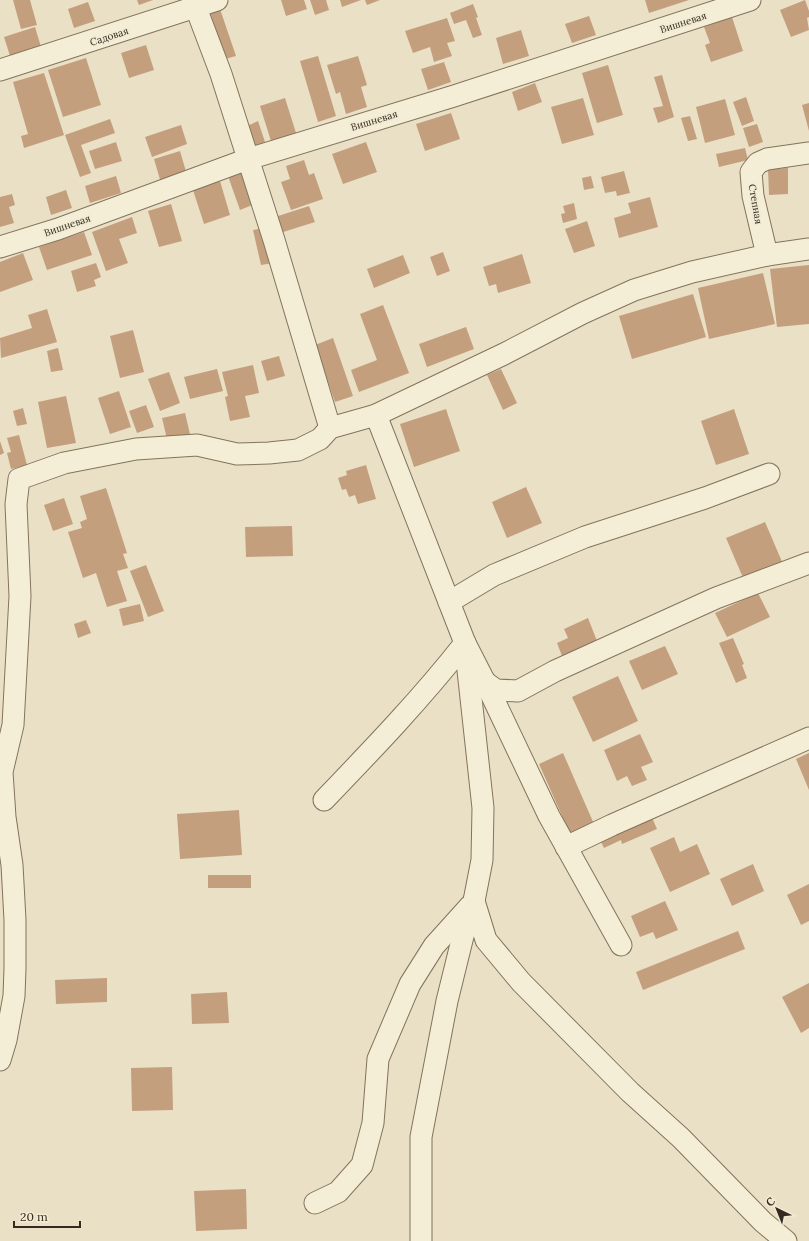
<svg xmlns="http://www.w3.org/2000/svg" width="809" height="1241" viewBox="0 0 809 1241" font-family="Lora,serif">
<rect width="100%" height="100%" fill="#eae0c5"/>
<g fill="#c49f7e">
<polygon points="13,0 30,0 37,25 21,29"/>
<polygon points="137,0 153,0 139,5"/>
<polygon points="281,0 304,0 307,9 286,16"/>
<polygon points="310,0 326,0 329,10 315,15"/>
<polygon points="340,0 361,0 342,7"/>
<polygon points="365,0 380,0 367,5"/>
<polygon points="645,0 689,0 649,13"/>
<polygon points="805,0 809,11 809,17 807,18 809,30 791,37 780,10"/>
<polygon points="88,2 95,21 74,28 68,9"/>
<polygon points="473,4 478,17 476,18 482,35 473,38 466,20 454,24 450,13"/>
<polygon points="220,9 236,56 225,59 210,12"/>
<polygon points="589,16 596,35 572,43 565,24"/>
<polygon points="732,17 743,51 711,62 705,45 710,43 704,27"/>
<polygon points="447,18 455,41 447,43 452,56 434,62 430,47 413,53 405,31"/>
<polygon points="35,27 42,50 11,59 4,37"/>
<polygon points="521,30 529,56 503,64 496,38"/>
<polygon points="146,45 154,70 129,78 121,53"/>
<polygon points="318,56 336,116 318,122 300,61"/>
<polygon points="358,56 367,85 361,87 367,107 346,114 340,92 336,94 327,65"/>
<polygon points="86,58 101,105 63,117 48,70"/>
<polygon points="444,62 451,82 428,90 421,69"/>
<polygon points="608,65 623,115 597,123 582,73"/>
<polygon points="44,73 64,135 24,148 21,136 28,134 13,82"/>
<polygon points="662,75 674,117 658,123 653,108 663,106 654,77"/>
<polygon points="535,83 542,102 518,111 512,92"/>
<polygon points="746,97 754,121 742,126 733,102"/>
<polygon points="285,98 296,133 271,141 260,106"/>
<polygon points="583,98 594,135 562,144 551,107"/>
<polygon points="725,99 735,135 705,143 696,107"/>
<polygon points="809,103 809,131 802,105"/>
<polygon points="451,113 460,139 425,151 416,124"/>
<polygon points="690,116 697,139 688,141 681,118"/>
<polygon points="110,119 115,133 81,145 91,173 80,177 65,135"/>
<polygon points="258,121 265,142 254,146 247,126"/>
<polygon points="757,124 763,142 749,147 743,128"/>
<polygon points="181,125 187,144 152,157 145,137"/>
<polygon points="116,142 122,161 95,169 89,151"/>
<polygon points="366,142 377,172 343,184 332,154"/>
<polygon points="745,148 748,160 719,167 716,154"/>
<polygon points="180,151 187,175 161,183 154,159"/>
<polygon points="304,160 309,175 314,173 323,199 291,210 281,182 290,179 286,166"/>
<polygon points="788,168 788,194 769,195 768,169"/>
<polygon points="245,170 257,203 240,210 228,176"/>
<polygon points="624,171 630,193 617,196 616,191 605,193 601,177"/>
<polygon points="116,176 121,193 90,203 85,186"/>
<polygon points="591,176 594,188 584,190 582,178"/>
<polygon points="220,181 230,215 204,224 193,190"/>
<polygon points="66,190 72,208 51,215 46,197"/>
<polygon points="12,194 15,205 9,207 14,223 0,227 0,197"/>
<polygon points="650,197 658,227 619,238 614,218 631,213 628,203"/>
<polygon points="574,203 577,219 563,223 561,214 565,213 563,206"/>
<polygon points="171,204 182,241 159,247 148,211"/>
<polygon points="309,206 315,222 280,233 275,217"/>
<polygon points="132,217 137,233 119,239 128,263 106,271 92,232"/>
<polygon points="587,221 595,246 574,253 565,229"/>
<polygon points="265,228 273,263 261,265 253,230"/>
<polygon points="84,232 92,255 47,270 39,247"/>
<polygon points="443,252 450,271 437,276 430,257"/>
<polygon points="23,253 33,280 0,292 0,262"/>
<polygon points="522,254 531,283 498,293 496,284 489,286 483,267"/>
<polygon points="403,255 410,273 374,288 367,269"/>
<polygon points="96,263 101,277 94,280 96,286 77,292 71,271"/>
<polygon points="809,265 809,324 777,327 770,269"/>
<polygon points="763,273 775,324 709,339 698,288"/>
<polygon points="693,294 706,337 632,359 619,316"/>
<polygon points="383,305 409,373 359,392 351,370 377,360 360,314"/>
<polygon points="47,309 57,342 1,358 0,338 32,328 28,315"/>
<polygon points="466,327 474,349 427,367 419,344"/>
<polygon points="133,330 144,372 120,378 110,336"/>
<polygon points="333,338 353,396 335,402 315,345"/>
<polygon points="58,348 63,370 51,372 47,351"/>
<polygon points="279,356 285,376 267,381 261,361"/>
<polygon points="253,365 259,393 245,396 250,417 230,421 225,397 228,396 222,372"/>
<polygon points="217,369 223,391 190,399 184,377"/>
<polygon points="501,369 517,403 503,410 487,375"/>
<polygon points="169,372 180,403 160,411 148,379"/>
<polygon points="119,391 131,427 110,434 98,398"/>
<polygon points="66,396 76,443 47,448 38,402"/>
<polygon points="146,405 154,427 137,433 129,411"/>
<polygon points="23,408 27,424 17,426 13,411"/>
<polygon points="446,409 460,451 414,467 400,424"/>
<polygon points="734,409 749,454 716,465 701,421"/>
<polygon points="185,413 190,434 167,439 162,418"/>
<polygon points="19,435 27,465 11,469 7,453 11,452 7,438"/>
<polygon points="0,441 4,453 0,455"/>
<polygon points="366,465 376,499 358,504 355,495 349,497 346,489 342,490 338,478 347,475 346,471"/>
<polygon points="526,487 542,523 507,538 492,502"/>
<polygon points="106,488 127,553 123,554 128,568 117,571 127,601 107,607 96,573 83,578 68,532 82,528 80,522 87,519 80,496"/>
<polygon points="64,498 73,524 53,531 44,505"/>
<polygon points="765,522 783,564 744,580 726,538"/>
<polygon points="292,526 293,556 246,557 245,527"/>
<polygon points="146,565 164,611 148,617 130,571"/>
<polygon points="758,593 770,617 727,637 715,613"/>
<polygon points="140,604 144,621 123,626 119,609"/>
<polygon points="588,618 597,641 562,656 557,643 568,638 564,629"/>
<polygon points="86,620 91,633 78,638 74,624"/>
<polygon points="733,638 744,664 742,665 747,678 736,683 719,643"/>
<polygon points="665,646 678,674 642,690 629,661"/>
<polygon points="618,676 638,721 593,742 572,697"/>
<polygon points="640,734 653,762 641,767 647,780 632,786 627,776 617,781 604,750"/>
<polygon points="563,753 594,824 570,834 539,764"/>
<polygon points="809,753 809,790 796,759"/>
<polygon points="239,810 242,855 180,859 177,814"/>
<polygon points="650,813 657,829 622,844 621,840 604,848 598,836"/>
<polygon points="674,837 680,852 697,844 710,874 670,892 650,848"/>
<polygon points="753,864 764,891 732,906 720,879"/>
<rect x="208" y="875" width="43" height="13"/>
<polygon points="809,884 809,921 801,925 787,895"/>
<polygon points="665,901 678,930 656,939 653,932 640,937 631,916"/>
<polygon points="738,931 745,949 643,990 636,972"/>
<polygon points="107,978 107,1002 56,1004 55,980"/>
<polygon points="809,983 809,1028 801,1033 782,997"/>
<polygon points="227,992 229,1023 192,1024 191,994"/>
<polygon points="172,1067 173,1110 132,1111 131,1068"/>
<polygon points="246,1189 247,1229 196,1231 194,1191"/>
</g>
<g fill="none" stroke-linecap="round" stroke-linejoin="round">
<defs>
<g id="street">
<polyline points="193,0 221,74 274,240 330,428"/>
<polyline points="0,70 217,0"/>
<polyline points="0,247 58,229 248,159 454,96 750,0"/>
<polyline points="767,255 753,196 751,172 758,163 767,159 809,153"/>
<polyline points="376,415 465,643 491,694 549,816 621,945"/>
<polyline points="449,602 494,575 585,537 705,498 769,474"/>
<polyline points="485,682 496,690 518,691 555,671 716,598 809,563"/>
<path d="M324,800C373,749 421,699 465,643"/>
<polyline points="566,847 612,825 809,738"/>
<polyline points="474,901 486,940 521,982 630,1092 681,1138 763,1222 786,1241"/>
<polyline points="0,1060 6,1040 14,996 15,968 15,920 12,865 5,817 2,772 13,725 20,596 16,504 19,479 64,463 136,449 197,445 237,454 269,453 298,450 320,439 330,428 376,415 504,354 583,313 634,290 692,272 767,255 809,249"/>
<polyline points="315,1203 338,1192 362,1165 373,1123 378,1059 410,984 434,946 470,906"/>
<polyline points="421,1241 421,1137 447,1001 463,936 474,901 482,860 483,808 465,643"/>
</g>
</defs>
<use href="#street" stroke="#83735d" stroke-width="23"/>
<use href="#street" stroke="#f5eed7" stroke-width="21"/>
</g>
<g text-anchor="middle" stroke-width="4" stroke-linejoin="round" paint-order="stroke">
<g font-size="10" fill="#342a1f" stroke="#f2ebd3">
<text transform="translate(683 22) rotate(-18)" y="4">Вишневая</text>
<text transform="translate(109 36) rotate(-18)" y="4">Садовая</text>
<text transform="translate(374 120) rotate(-17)" y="4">Вишневая</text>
<text transform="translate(756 204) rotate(80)" y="4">Степная</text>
<text transform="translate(67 225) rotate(-19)" y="4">Вишневая</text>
</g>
</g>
<g transform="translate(777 1209) rotate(317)" stroke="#f2ebd3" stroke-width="3" paint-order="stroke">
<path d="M0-3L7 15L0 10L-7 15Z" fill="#342a1f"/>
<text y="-6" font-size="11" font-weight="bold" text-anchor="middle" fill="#342a1f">С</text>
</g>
<path d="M14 1221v6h66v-6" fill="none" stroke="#342a1f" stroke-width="2"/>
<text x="20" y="1221" font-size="12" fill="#342a1f" stroke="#f2ebd3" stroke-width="3" paint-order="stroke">20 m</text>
</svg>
